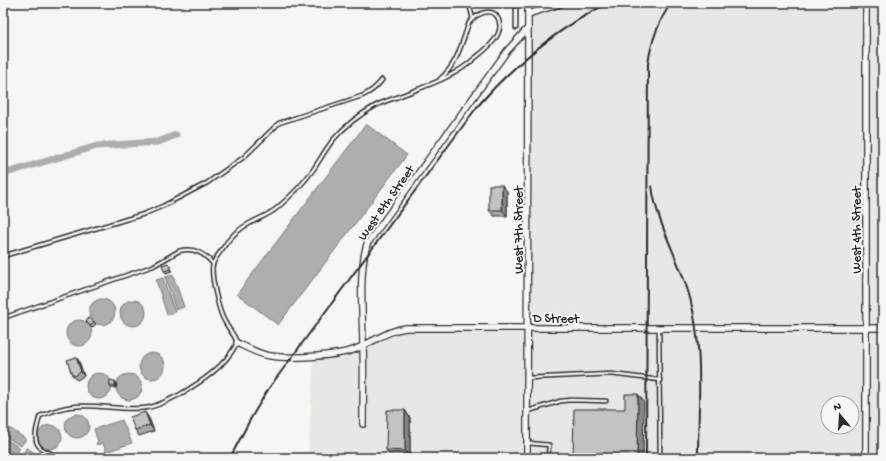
<svg xmlns="http://www.w3.org/2000/svg" width="886" height="461" viewBox="0 0 886 461" font-family="'Gochi Hand',sans-serif">
<rect width="100%" height="100%" fill="#f6f6f2"/>
<filter id="ink" filterUnits="userSpaceOnUse"><feTurbulence type="fractalNoise" baseFrequency=".025" numOctaves="2"/><feDisplacementMap in="SourceGraphic" scale="8" xChannelSelector="R" yChannelSelector="G"/><feConvolveMatrix kernelMatrix="1 2 1 2 8 2 1 2 1" color-interpolation-filters="sRGB"/></filter>
<g filter="url(#ink)">
<path fill="#e7e7e3" fill-rule="evenodd" d="M529,3H883V458H308L314,356L363,346L398,329L528,328ZM828,403H852V427H828Z"/>
<g fill="#aeaeab" stroke="#7a7a78">
<polygon points="366,124 407,155 278,325 237,294"/>
<polygon points="173,275 184,307 176,310 165,277"/>
<polygon points="163,278 175,312 167,315 156,280"/>
<circle cx="102" cy="312" r="13"/>
<circle cx="133" cy="313" r="13"/>
<circle cx="79" cy="333" r="13"/>
<circle cx="152" cy="366" r="13"/>
<circle cx="99" cy="386" r="13"/>
<circle cx="129" cy="387" r="13"/>
<circle cx="77" cy="426" r="12"/>
<polygon points="122,420 132,443 106,452 103,443 97,445 96,443 98,442 94,429"/>
<polygon points="3,424 26,439 21,446 3,435"/>
<circle cx="50" cy="437" r="12"/>
<polygon points="3,437 20,448 16,455 3,446"/>
<polygon points="27,447 27,448 43,458 20,458"/>
<polygon points="3,448 15,456 14,458 3,458"/>
</g>
<g fill="none" stroke-linecap="round" stroke-linejoin="round">
<polyline stroke="#aeaeab" stroke-width="7" points="3,174 97,146 158,142 176,135"/>
<defs>
<g id="service">
<polyline points="469,3 473,19"/>
<polyline points="516,3 516,28"/>
<path d="M3,256L144,214L163,206L207,183L244,157L279,123L362,96C371,92 376,88 382,80"/>
<path d="M3,318L153,266L179,251C194,247 204,253 213,264"/>
<polyline points="659,329 660,458"/>
<polyline points="528,378 611,374 660,380"/>
<polyline points="528,411 561,401 571,400 606,401"/>
<polyline points="528,443 549,445 548,458"/>
<path d="M60,458C55,454 48,453 42,449C31,442 37,427 40,416C49,413 59,408 69,407C94,403 120,411 145,408C157,407 168,400 179,395C201,382 225,367 237,343C235,335 229,330 225,322C219,313 210,274 213,264C214,260 218,255 221,251C229,237 239,228 254,221C262,217 270,214 277,208C290,197 303,184 313,170C320,160 325,150 333,140C344,127 359,115 375,106C382,102 392,99 400,96C426,86 455,77 475,58C483,52 494,43 498,34C502,25 499,11 487,12C480,13 473,18 469,23C461,44 458,64 440,79"/>
</g>
<g id="minor">
<polyline points="528,14 563,3"/>
<path d="M237,343C248,348 260,355 271,356C291,359 338,356 356,349C373,342 388,330 406,328H883"/>
<path d="M363,424C363,398 364,373 363,347C363,315 358,274 367,244L507,51L528,28"/>
<polyline points="527,458 528,3"/>
<polyline points="866,458 866,3"/>
</g>
</defs>
<use href="#service" stroke="#2b2b2b" stroke-width="5.5"/>
<use href="#minor" stroke="#2b2b2b" stroke-width="8"/>
<use href="#service" stroke="#f6f6f2" stroke-width="2.5"/>
<use href="#minor" stroke="#f6f6f2" stroke-width="5.5"/>
<g stroke="#2b2b2b" stroke-width="2">
<path d="M652,186C657,226 680,260 690,298C704,349 698,406 698,458"/>
<path d="M230,458L251,418L269,388L477,107C514,64 557,29 608,3"/>
<path d="M646,458L648,64C651,42 658,22 671,3"/>
</g>
</g>
<g fill="#a8a8a5" stroke="#2b2b2b">
<polygon points="507,191 507,216 494,216 489,210"/>
<polygon points="170,265 172,271 166,273 164,271"/>
<polygon points="86,321 94,322 96,324 92,328"/>
<polygon points="76,357 79,361 84,376 77,380 76,379 75,379 72,375"/>
<polygon points="117,383 116,388 111,388 110,386"/>
<polygon points="405,410 410,418 410,458 392,458 386,450"/>
<polygon points="149,418 154,431 139,436 135,430"/>
</g>
<g fill="#888886" stroke="#2b2b2b">
<polygon points="502,185 507,191 507,216 502,210"/>
<polygon points="76,357 79,361 84,376 81,372"/>
<polygon points="115,381 117,383 116,388 115,386"/>
<polygon points="638,394 644,402 643,458 637,458"/>
<polygon points="405,410 410,418 410,458 405,451"/>
<polygon points="145,412 149,418 154,431 150,425"/>
</g>
<g fill="#c3c3c0" stroke="#2b2b2b">
<rect x="489" y="185" width="13" height="25"/>
<polygon points="168,263 171,269 164,271 162,265"/>
<polygon points="90,317 94,322 90,326 86,321"/>
<polygon points="76,357 81,372 75,376 74,375 72,375 67,360"/>
<polygon points="110,380 115,381 115,386 110,386"/>
<polygon points="625,394 638,394 637,458 573,458 574,409 625,409"/>
<polygon points="387,410 405,410 405,451 386,450"/>
<polygon points="145,412 150,425 135,430 130,417"/>
</g>
</g>
<g text-anchor="middle" stroke-width="4" stroke-linejoin="round" paint-order="stroke">
<g font-size="13" fill="#2b2b2b" stroke="#f6f6f2">
<text transform="translate(385 202) rotate(-55)" y="5">West 8th Street</text>
<text transform="translate(517 230) rotate(-90)" y="5">West 7th Street</text>
<text transform="translate(855 230) rotate(-90)" y="5">West 4th Street</text>
<text x="556" y="322">D Street</text>
</g>
</g>
<rect width="886" height="461" fill="none" stroke="#f6f6f2" stroke-width="16"/>
<rect x="8" y="8" width="870" height="445" fill="none" stroke="#2b2b2b" stroke-width="1.5" filter="url(#ink)"/>
<g transform="translate(840 415) rotate(342)"><circle r="19" fill="#f6f6f2" stroke="#a5a5a2"/>
<path d="M0-3L7 15L0 10L-7 15Z" fill="#2b2b2b"/>
<text y="-6" font-size="11" font-weight="bold" text-anchor="middle" fill="#2b2b2b">N</text>
</g>
</svg>
